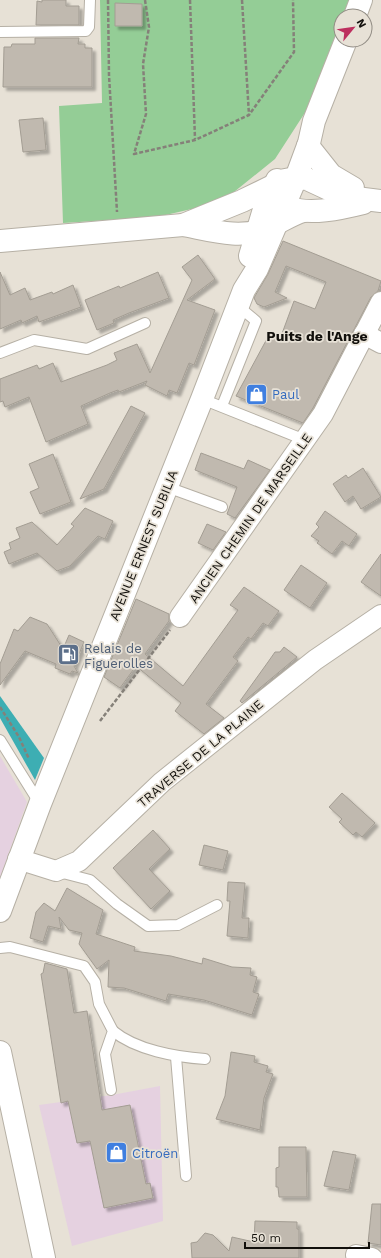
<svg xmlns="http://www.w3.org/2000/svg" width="381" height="1258" viewBox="0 0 381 1258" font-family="'Work Sans',sans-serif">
<defs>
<filter id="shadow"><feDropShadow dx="3.5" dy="3.5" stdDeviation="1" flood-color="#0004"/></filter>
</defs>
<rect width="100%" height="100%" fill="#e7e1d6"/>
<g fill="#e5d1e0">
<polygon points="0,756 27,802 0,878"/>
<polygon points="160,1086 163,1221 72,1246 39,1105 112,1095"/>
</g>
<polygon fill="#94cd96" points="100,0 350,0 344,16 341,16 341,22 306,111 275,159 234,192 196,208 157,217 63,223 59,106 102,103"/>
<polygon fill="#3daeb3" points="0,696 44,758 35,780 0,718"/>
<g fill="#c0b9af" stroke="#a39d93" filter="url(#shadow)">
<polygon points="42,0 66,0 66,6 79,6 79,25 36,25 37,1 42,2"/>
<polygon points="115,3 142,4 142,26 115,26"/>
<polygon points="35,38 79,38 78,44 85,44 85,48 92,48 92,87 3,87 4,47 11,47 12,44 35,44"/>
<polygon points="43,118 46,150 23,152 19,120"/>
<polygon points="283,241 381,281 378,291 371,297 313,408 303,423 236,396 269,335 280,339 294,301 315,309 326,282 286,266 275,292 287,298 264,307 257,304 254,298 255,296 268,274"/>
<polygon points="198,255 215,279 187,300 215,310 194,365 189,363 177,393 169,390 167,396 145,385 147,381 119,392 118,390 110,393 81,406 88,424 46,442 29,397 5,407 3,401 0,402 0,379 37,365 39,369 53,363 61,382 107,365 117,360 114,353 137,344 150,373 192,280 182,267"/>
<polygon points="0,272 10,295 25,288 30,300 52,292 53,294 73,285 81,307 39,322 37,316 22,323 21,320 0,329"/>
<polygon points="158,272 169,298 129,313 113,320 114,323 97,330 85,300 119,286 120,288"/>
<polygon points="131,406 145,413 104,489 80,499"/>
<polygon points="201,453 244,469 248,460 270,470 235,518 227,514 237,487 195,470"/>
<polygon points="53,454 71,502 40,514 30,492 39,488 29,464"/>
<polygon points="363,468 381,497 361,509 353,496 345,502 333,484 346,475 348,478"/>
<polygon points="85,508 113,521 105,539 98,536 70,566 57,571 37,553 9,564 4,552 11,549 9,543 20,538 16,528 32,522 57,545 74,526 71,524"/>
<polygon points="325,511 357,534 349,546 342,541 332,554 317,543 319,541 311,536 319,527 316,524"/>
<polygon points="207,524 226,532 213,550 198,543"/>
<polygon points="381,554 381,596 361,582"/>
<polygon points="301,565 327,583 310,608 284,590"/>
<polygon points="244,587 279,611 268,626 263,623 251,639 248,637 233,657 238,661 206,704 224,718 204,734 175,711 181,703 136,666 120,688 104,677 136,599 169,614 169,621 145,654 183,686 238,610 230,605"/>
<polygon points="30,617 47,624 63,649 69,635 84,642 74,666 78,673 72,671 70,674 55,668 56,664 25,651 0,685 0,664 14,629 18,631"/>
<polygon points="284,647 297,657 242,703 240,701 268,662 275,652 280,652"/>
<polygon points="342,793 375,823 362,837 356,832 353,835 339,822 342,819 329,807"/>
<polygon points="153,830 170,849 149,869 170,891 151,909 113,868"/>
<polygon points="204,845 228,851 223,870 199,865"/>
<polygon points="228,882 245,883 242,918 249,918 248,938 227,936 230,901 227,901"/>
<polygon points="67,888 103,910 96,934 135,947 134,951 171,956 202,964 203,958 232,967 251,968 250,975 257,977 253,992 259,994 252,1015 204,1000 168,994 166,1001 124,988 108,987 109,960 97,969 79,944 82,933 69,930 59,917 61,929 48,926 43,942 30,938 36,912 44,903 55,911"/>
<polygon points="45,963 67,969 74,1013 87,1011 102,1110 130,1105 146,1184 150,1183 153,1198 104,1208 90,1141 77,1143 68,1101 61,1103 41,974 43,973"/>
<polygon points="231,1052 255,1056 254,1062 268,1066 266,1072 273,1074 264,1098 260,1130 216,1119 225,1096"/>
<polygon points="279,1147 306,1147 307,1197 279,1197 278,1187 276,1187 276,1168 279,1167"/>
<polygon points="333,1151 356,1155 349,1190 324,1186"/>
<polygon points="372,1204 381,1204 381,1245 368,1243"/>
<polygon points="255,1221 297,1222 297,1229 299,1229 299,1258 192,1258 191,1243 197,1242 205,1233 213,1235 229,1251 232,1237 254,1242"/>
</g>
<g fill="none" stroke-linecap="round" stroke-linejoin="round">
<defs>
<g id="lane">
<polyline points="0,32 86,31 89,27 90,0"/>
<polyline points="0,353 34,340 87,349 145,323"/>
<polyline points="202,399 305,440"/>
<polyline points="222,406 256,321 238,306"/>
<polyline points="167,487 222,507"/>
<polyline points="0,740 40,804"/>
<polyline points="59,872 90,880 117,904 148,926 178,925 217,905"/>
<polyline points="0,948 10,947 84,966 95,982 99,1004 113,1031 105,1054 111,1090"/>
<path d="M113,1031C136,1050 176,1057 205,1059"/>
<polyline points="176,1057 186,1176"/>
</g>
<g id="street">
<polyline points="364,334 381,343"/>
<polyline points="180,617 323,414 381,302"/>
<polyline points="18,859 56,871 79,861 162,782 315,660 381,615"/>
<polyline points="356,1255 372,1258"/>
</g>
<g id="secondary">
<polyline points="355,16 361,0"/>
<polyline points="308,146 331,175 353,188"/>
<path d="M289,207C308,216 343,208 363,203"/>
<path d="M183,225C210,230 241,240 267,228C279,223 290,215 303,211"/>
<polyline points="0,241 183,225 242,201 285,180 296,178 307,179 337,193 356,198 381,201"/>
<polyline points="250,256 265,206 277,180"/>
<polyline points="0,911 40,804 202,399 244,290 257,269 296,178 309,143 314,121 346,40"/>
<polyline points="0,1052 44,1258"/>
</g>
</defs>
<use href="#lane" stroke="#b6b0a5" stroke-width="12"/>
<use href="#street" stroke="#b6b0a5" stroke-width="22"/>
<use href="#secondary" stroke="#b6b0a5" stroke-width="24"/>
<g stroke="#858079" stroke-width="2.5" stroke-dasharray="4 2" stroke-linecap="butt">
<polyline points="108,0 109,75 117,212"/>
<polyline points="145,0 149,27 143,64 146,114 134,154 195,140 249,115 294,52 293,0"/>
<polyline points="190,0 195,139"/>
<polyline points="242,0 249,115"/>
<polyline points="0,707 19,737 29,759"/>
<polyline points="100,721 170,630"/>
</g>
<use href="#lane" stroke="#fff" stroke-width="10"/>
<use href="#street" stroke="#fff" stroke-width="20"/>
<use href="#secondary" stroke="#fff" stroke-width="22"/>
</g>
<defs>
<symbol id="shop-square" viewBox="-11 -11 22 22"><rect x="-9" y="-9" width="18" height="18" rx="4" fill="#3f7fe0" stroke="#e7e1d6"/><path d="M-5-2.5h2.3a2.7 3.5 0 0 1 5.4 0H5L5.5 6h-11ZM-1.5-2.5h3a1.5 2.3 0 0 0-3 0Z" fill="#fff"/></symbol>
<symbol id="fuel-square" viewBox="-11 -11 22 22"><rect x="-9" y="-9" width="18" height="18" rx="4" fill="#5c6f8a" stroke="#e7e1d6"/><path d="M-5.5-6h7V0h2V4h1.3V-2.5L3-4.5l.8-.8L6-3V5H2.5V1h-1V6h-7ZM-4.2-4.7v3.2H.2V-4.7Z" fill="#fff"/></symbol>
</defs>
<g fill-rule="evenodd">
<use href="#shop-square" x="244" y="382" width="25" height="25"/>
<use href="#fuel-square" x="56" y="642" width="25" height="25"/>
<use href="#shop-square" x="104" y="1140" width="25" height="25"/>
</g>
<g text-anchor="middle" stroke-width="3.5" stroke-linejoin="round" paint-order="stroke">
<g font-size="13" fill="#366cbe" stroke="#e7e1d6" text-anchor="start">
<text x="272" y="399">Paul</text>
<text x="132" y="1158">Citroën</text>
</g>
<g font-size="13" fill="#12100c" stroke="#e7e1d6">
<text transform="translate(250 518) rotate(-55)" y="5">ANCIEN CHEMIN DE MARSEILLE</text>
<text transform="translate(143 545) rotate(-68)" y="5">AVENUE ERNEST SUBILIA</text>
<text transform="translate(200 753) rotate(-40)" y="5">TRAVERSE DE LA PLAINE</text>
</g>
<g font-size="13" fill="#4e5e75" stroke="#e7e1d6" text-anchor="start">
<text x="84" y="653">Relais de<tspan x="84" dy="15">Figuerolles</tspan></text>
</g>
<g font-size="14" font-weight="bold" fill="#12100c" stroke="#e7e1d6">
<text x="317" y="341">Puits de l'Ange</text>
</g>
</g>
<g transform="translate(353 28) rotate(61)"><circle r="19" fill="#e7e1d6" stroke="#928d85"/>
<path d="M0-3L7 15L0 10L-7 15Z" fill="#bd2f5e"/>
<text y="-6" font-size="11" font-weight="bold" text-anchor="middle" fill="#12100c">N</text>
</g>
<path d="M245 1242v6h124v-6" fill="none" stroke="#12100c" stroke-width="2"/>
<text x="251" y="1242" font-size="12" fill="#12100c" stroke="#e7e1d6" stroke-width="3" paint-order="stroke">50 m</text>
</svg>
